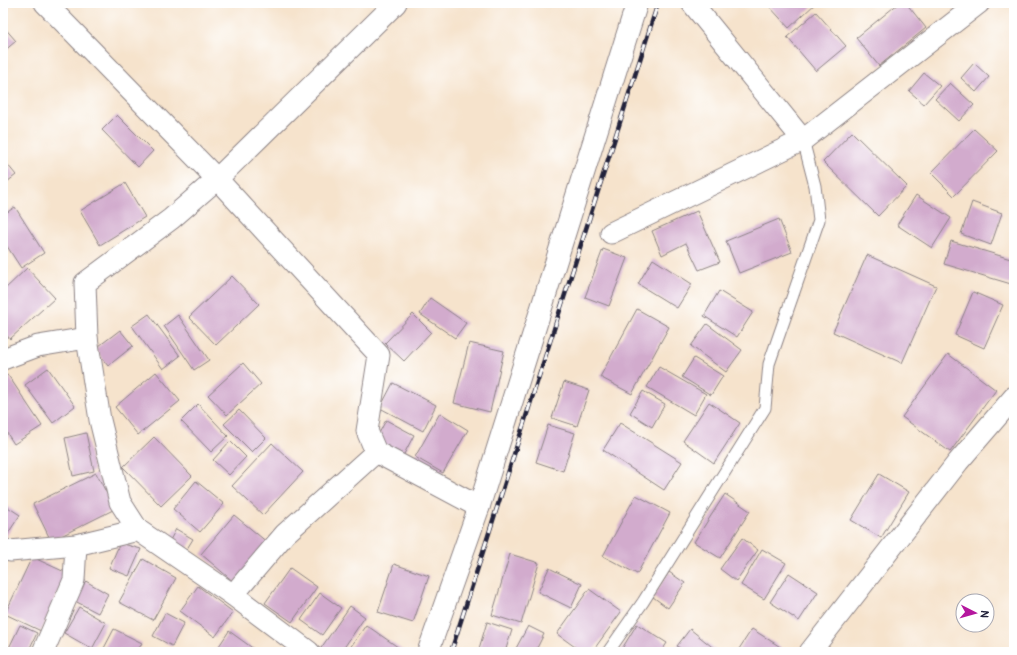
<svg xmlns="http://www.w3.org/2000/svg" width="1017" height="655" viewBox="0 0 1017 655" font-family="Pangolin,sans-serif">
<rect width="100%" height="100%" fill="#fff"/>
<filter id="ink" filterUnits="userSpaceOnUse"><feTurbulence type="fractalNoise" baseFrequency=".025" numOctaves="2"/><feDisplacementMap in="SourceGraphic" scale="8" xChannelSelector="R" yChannelSelector="G"/><feConvolveMatrix kernelMatrix="1 2 1 2 8 2 1 2 1" color-interpolation-filters="sRGB"/></filter>
<filter id="wash" filterUnits="userSpaceOnUse"><feTurbulence type="fractalNoise" baseFrequency=".012" numOctaves="4" result="noise"/><feDisplacementMap in="SourceGraphic" scale="16" xChannelSelector="R" yChannelSelector="G"/><feGaussianBlur stdDeviation="0.9" result="paint"/><feColorMatrix in="noise" values="0 0 0 0 0 0 0 0 0 0 0 0 0 0 0 0 0 1.4 0 .05"/><feComposite in="paint" operator="in"/></filter>
<g filter="url(#wash)">
<rect width="100%" height="100%" fill="#f6e3cc"/>
<g id="blocks">
<g fill="#d2abcd">
<polygon points="772,3 816,3 789,28 769,6"/>
<polygon points="899,3 906,3 926,28 879,66 856,38"/>
<polygon points="816,12 846,46 816,71 787,37"/>
<polygon points="3,26 16,41 3,52"/>
<polygon points="974,63 989,77 976,92 961,78"/>
<polygon points="924,73 940,86 924,104 909,91"/>
<polygon points="950,83 974,105 959,121 935,99"/>
<polygon points="117,115 153,151 138,167 102,130"/>
<polygon points="974,129 998,151 954,196 931,173"/>
<polygon points="852,132 907,186 878,216 823,162"/>
<polygon points="3,159 16,175 3,185"/>
<polygon points="125,183 145,217 100,245 80,211"/>
<polygon points="916,195 951,218 932,248 897,225"/>
<polygon points="972,202 1002,213 991,245 961,234"/>
<polygon points="15,207 44,253 21,268 3,240 3,215"/>
<polygon points="697,211 720,262 699,270 686,243 662,255 652,231"/>
<polygon points="779,219 792,252 739,273 726,241"/>
<polygon points="951,241 1014,260 1014,275 1011,284 944,264"/>
<polygon points="603,249 627,258 609,306 585,297"/>
<polygon points="867,255 936,286 902,363 833,332"/>
<polygon points="653,259 692,284 677,308 638,284"/>
<polygon points="27,268 55,298 10,339 3,331 3,291"/>
<polygon points="232,276 259,304 216,345 189,317"/>
<polygon points="719,291 753,312 737,337 704,316"/>
<polygon points="973,292 1003,305 984,348 955,335"/>
<polygon points="430,298 466,323 455,338 420,314"/>
<polygon points="637,309 669,327 632,394 600,377"/>
<polygon points="149,314 180,356 163,369 132,326"/>
<polygon points="413,314 431,332 404,361 385,343"/>
<polygon points="178,315 209,360 194,370 164,326"/>
<polygon points="707,324 742,350 726,372 691,346"/>
<polygon points="120,330 133,346 108,366 95,349"/>
<polygon points="469,343 504,351 490,412 454,403"/>
<polygon points="948,354 996,390 950,452 902,417"/>
<polygon points="694,358 723,376 711,395 682,377"/>
<polygon points="243,363 261,384 227,415 208,395"/>
<polygon points="659,367 706,394 694,415 647,387"/>
<polygon points="48,368 75,406 53,423 25,385"/>
<polygon points="156,372 180,401 138,435 115,407"/>
<polygon points="8,375 42,426 14,444 3,427 3,378"/>
<polygon points="564,382 589,390 577,426 552,418"/>
<polygon points="393,383 436,405 423,431 380,408"/>
<polygon points="643,391 665,404 652,427 630,413"/>
<polygon points="709,402 740,423 714,463 683,441"/>
<polygon points="198,404 228,436 211,452 181,421"/>
<polygon points="239,410 266,438 252,452 224,424"/>
<polygon points="440,413 468,430 443,473 415,457"/>
<polygon points="386,420 414,435 403,456 375,441"/>
<polygon points="620,423 682,462 664,490 603,450"/>
<polygon points="548,425 575,433 563,471 536,462"/>
<polygon points="86,433 94,471 73,476 65,438"/>
<polygon points="154,437 192,476 161,506 123,467"/>
<polygon points="230,441 246,457 229,475 213,460"/>
<polygon points="272,443 303,472 263,515 232,486"/>
<polygon points="96,473 115,509 51,541 33,504"/>
<polygon points="879,474 909,492 881,538 851,520"/>
<polygon points="196,481 224,504 200,532 173,509"/>
<polygon points="725,494 750,511 720,558 694,542"/>
<polygon points="636,495 670,513 637,574 603,556"/>
<polygon points="3,504 20,515 3,541"/>
<polygon points="234,515 268,543 235,583 201,554"/>
<polygon points="176,529 193,539 185,552 169,542"/>
<polygon points="742,538 758,550 736,581 720,569"/>
<polygon points="120,543 141,549 129,576 109,568"/>
<polygon points="762,549 786,563 764,599 741,585"/>
<polygon points="510,554 539,563 521,624 492,615"/>
<polygon points="32,557 67,573 41,631 5,614"/>
<polygon points="143,559 176,578 153,620 119,602"/>
<polygon points="394,564 429,576 413,623 378,612"/>
<polygon points="290,568 317,587 292,622 265,603"/>
<polygon points="549,568 582,584 571,608 538,592"/>
<polygon points="669,572 685,583 668,608 653,597"/>
<polygon points="789,573 818,592 799,621 770,602"/>
<polygon points="84,580 108,594 98,613 73,600"/>
<polygon points="198,586 233,612 215,637 180,611"/>
<polygon points="589,589 621,612 592,652 582,652 557,634"/>
<polygon points="320,593 341,608 322,635 301,620"/>
<polygon points="350,606 365,617 341,652 321,652 319,651"/>
<polygon points="79,607 106,623 92,649 64,633"/>
<polygon points="165,613 184,623 172,646 153,636"/>
<polygon points="487,622 512,630 505,652 478,652"/>
<polygon points="637,624 667,643 661,652 620,652"/>
<polygon points="20,625 37,633 28,652 7,652"/>
<polygon points="366,625 405,652 347,652"/>
<polygon points="528,626 544,634 535,652 514,652"/>
<polygon points="114,629 142,643 137,652 102,652"/>
<polygon points="690,629 716,650 714,652 685,652 677,646"/>
<polygon points="752,629 782,648 779,652 737,652"/>
<polygon points="229,631 258,652 215,652"/>
</g>
</g>
</g>
<g filter="url(#ink)">
<use href="#blocks" fill-opacity="0" stroke="#8c8284" stroke-width="1"/>
<g fill="none" stroke-linecap="round" stroke-linejoin="round">
<defs>
<polyline id="lane" points="608,652 643,602 765,408 769,364 819,220 815,186 803,140"/>
<g id="street">
<polyline points="45,3 217,179 379,355 367,431 376,452 479,507"/>
<polyline points="692,3 803,140"/>
<polyline points="611,233 803,140 979,3"/>
<polyline points="3,359 38,346 87,338"/>
<polyline points="3,549 10,551 76,545 138,530"/>
<polyline points="233,595 285,534 376,452"/>
<polyline points="43,652 74,580 76,545"/>
<polyline points="309,652 233,595 138,530 120,502 100,420 87,338 85,283 171,219 217,179 396,3"/>
<polyline points="428,652 479,507 637,3"/>
<polyline points="810,652 958,462 1014,397"/>
</g>
</defs>
<use href="#lane" stroke="#8c8284" stroke-width="13"/>
<use href="#street" stroke="#8c8284" stroke-width="23"/>
<use href="#lane" stroke="#fff" stroke-width="11"/>
<use href="#street" stroke="#fff" stroke-width="21"/>
<defs>
<polyline id="rail" points="451,652 658,3"/>
</defs>
<use href="#rail" stroke="#22223b" stroke-width="4.5"/>
<use href="#rail" stroke="#fff" stroke-width="3" stroke-dasharray="9" stroke-linecap="butt"/>
</g>
</g>
<rect width="1017" height="655" fill="none" stroke="#fff" stroke-width="16"/>
<g transform="translate(975 613) rotate(96)"><circle r="19" fill="#ffffff" stroke="#a7a7b1"/>
<path d="M0-3L7 15L0 10L-7 15Z" fill="#b5179e"/>
<text y="-6" font-size="11" font-weight="bold" text-anchor="middle" fill="#22223b">N</text>
</g>
</svg>
